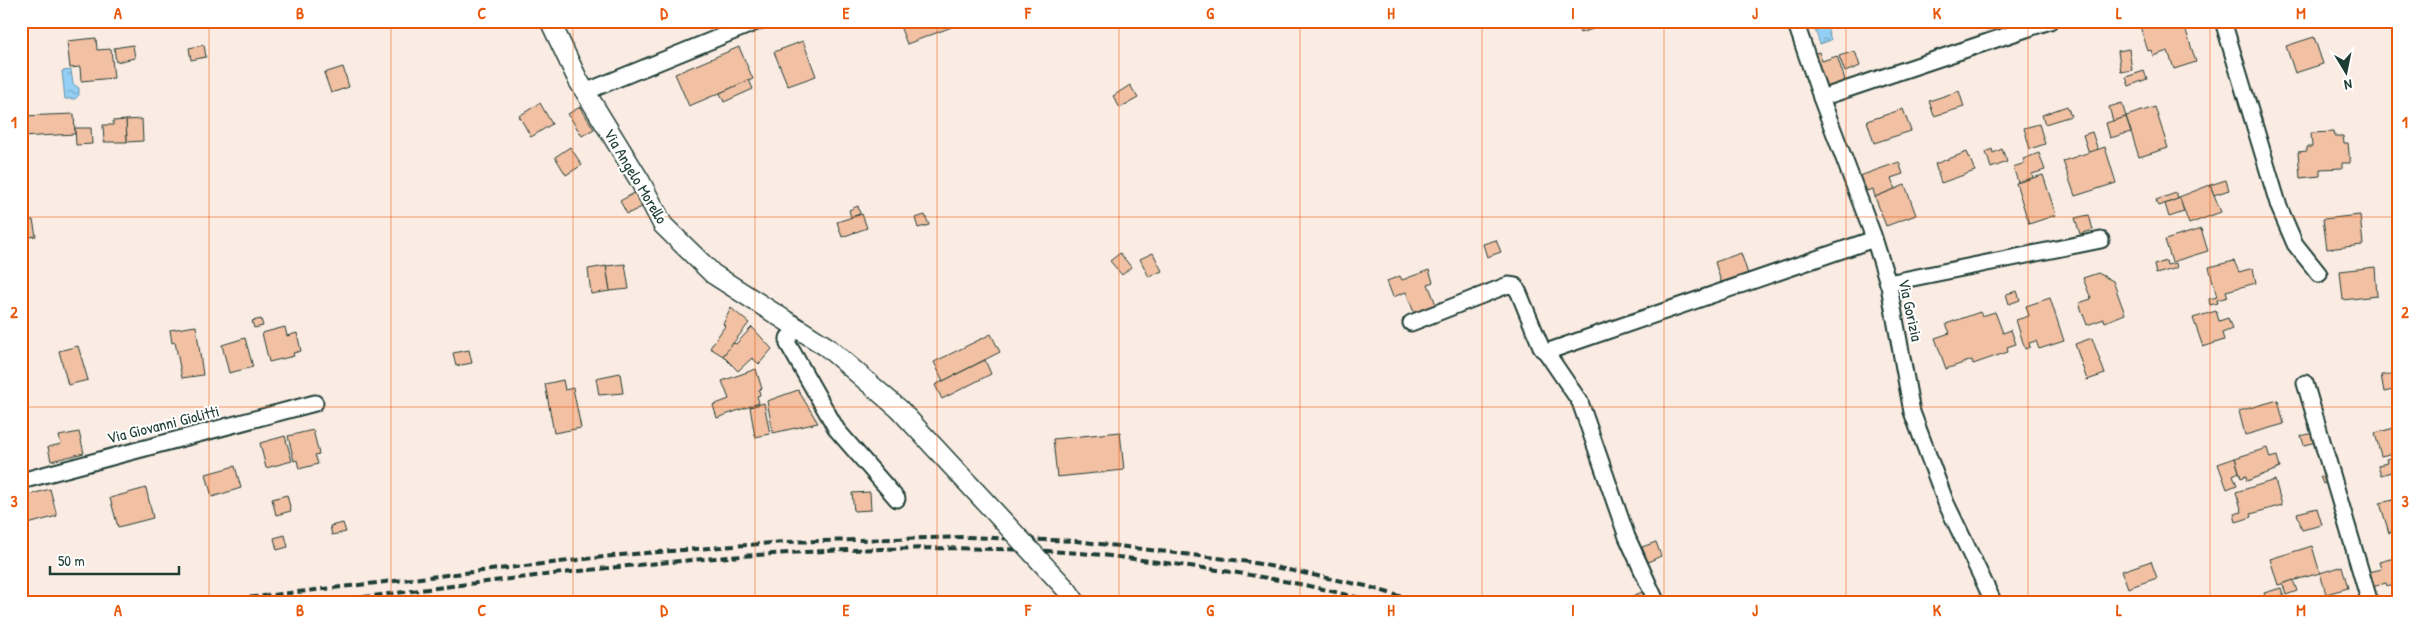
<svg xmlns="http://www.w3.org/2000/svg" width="2419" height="624" viewBox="0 0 2419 624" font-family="'Patrick Hand',sans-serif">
<defs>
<pattern id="water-ripples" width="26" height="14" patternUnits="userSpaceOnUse" patternTransform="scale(1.25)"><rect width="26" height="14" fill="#94cff5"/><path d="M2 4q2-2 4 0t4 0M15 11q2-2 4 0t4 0" fill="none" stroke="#78a9c7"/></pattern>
</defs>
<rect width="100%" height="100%" fill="#fbece3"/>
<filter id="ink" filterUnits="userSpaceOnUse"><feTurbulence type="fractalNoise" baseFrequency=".02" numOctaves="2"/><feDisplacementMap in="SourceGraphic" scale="10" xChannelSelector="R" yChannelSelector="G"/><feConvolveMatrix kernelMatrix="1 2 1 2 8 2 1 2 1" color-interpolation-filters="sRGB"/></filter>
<g filter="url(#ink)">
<g fill="url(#water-ripples)" stroke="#6595a8">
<polygon points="1812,21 1825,21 1831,40 1820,44"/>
<polygon points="71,70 73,84 79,88 79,95 75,99 65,99 62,71"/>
</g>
<g fill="#f2c0a3" stroke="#1f3d34">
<polygon points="898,21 956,21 957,25 907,44"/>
<polygon points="1576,21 1590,21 1593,29 1580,33"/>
<polygon points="1854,21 1867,21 1855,25"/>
<polygon points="2145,21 2183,21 2196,62 2174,69 2168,51 2153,56 2151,50 2148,51 2139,23"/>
<polygon points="2314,37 2323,64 2295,73 2286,46"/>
<polygon points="96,38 97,50 111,49 114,78 81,81 80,67 70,68 67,41"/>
<polygon points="803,41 816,76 788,86 774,52"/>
<polygon points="133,45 135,58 116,62 114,48"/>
<polygon points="204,45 206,57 191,60 189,48"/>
<polygon points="739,47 753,79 689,106 675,74"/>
<polygon points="2129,49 2132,70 2121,72 2118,51"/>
<polygon points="1855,51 1860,66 1845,72 1839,56"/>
<polygon points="1819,52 1822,61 1837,56 1847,86 1822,94 1809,55"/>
<polygon points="343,67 349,87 331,93 324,73"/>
<polygon points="2144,71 2147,79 2129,86 2126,77"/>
<polygon points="749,80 753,89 724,102 720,93"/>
<polygon points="1130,85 1138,98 1120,108 1113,96"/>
<polygon points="1959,91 1964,107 1934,116 1929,101"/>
<polygon points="540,103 552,124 531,137 519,116"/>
<polygon points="2122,103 2126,117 2113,121 2109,107"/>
<polygon points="2067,106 2071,116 2045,124 2042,115"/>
<polygon points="580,107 594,129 582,136 568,114"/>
<polygon points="2155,107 2168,148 2139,157 2126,116"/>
<polygon points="1903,109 1911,131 1874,143 1867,121"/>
<polygon points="74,114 75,134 21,137 21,116"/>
<polygon points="2126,117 2131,132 2110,138 2106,123"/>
<polygon points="142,119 143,141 127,142 126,120"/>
<polygon points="126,120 127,142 104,142 103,125 113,125 113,121"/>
<polygon points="2039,124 2045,144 2030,149 2024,128"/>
<polygon points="75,128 91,128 92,144 76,145"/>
<polygon points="2092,132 2098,150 2089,153 2083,135"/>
<polygon points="2333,132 2334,136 2343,136 2344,143 2348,143 2350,163 2342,163 2342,168 2320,169 2320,176 2300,178 2298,152 2307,151 2307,147 2312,147 2311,133"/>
<polygon points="570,147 582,165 566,175 555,157"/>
<polygon points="2105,147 2116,183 2075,196 2063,161"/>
<polygon points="1992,149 1993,153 2002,149 2007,162 1991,168 1986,152"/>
<polygon points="1967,152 1975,171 1941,183 1935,164"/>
<polygon points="2039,153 2045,170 2032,174 2033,178 2018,182 2013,167 2025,163 2023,159"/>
<polygon points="1899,162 1903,174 1891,178 1895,189 1875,197 1873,189 1867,191 1864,184 1857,186 1854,178"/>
<polygon points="2043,175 2056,215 2029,224 2016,183"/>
<polygon points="2226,180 2229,190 2214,195 2210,185"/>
<polygon points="1905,185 1916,215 1886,226 1875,197"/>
<polygon points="2210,185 2221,212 2189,224 2179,197"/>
<polygon points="636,192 644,206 627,214 620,201"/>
<polygon points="2176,193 2178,199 2158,206 2156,200"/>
<polygon points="2180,198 2184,212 2169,217 2165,204"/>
<polygon points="858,206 860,214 851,217 849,210"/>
<polygon points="862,214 867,228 842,237 837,222"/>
<polygon points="925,215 929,225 918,228 915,218"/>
<polygon points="2089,215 2093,230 2080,234 2075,218"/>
<polygon points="2360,215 2363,245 2327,249 2323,219"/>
<polygon points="33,220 36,236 21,238 21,221"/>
<polygon points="2201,229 2208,251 2172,262 2165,240"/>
<polygon points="1496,240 1501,252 1487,257 1483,244"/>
<polygon points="1120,253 1131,267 1122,275 1110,261"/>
<polygon points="1153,253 1162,271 1149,277 1140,259"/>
<polygon points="1741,253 1748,274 1721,282 1715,262"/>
<polygon points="2166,261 2167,265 2176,263 2177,268 2156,274 2154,265"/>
<polygon points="2234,261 2239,272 2253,268 2256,283 2226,291 2228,297 2217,300 2218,303 2210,305 2209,299 2217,297 2209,267"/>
<polygon points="625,264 629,289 610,291 606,266"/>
<polygon points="606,266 610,291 591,294 588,269"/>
<polygon points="2375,267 2377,296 2343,300 2340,271"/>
<polygon points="1429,270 1433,282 1428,284 1437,307 1415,315 1406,292 1393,297 1387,281 1400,276 1402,280"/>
<polygon points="2098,273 2113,281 2125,314 2105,322 2104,319 2087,325 2079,303 2091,299 2083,278"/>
<polygon points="2017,291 2020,300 2009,304 2006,294"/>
<polygon points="2050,298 2064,341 2039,349 2036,341 2029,343 2030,347 2025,349 2016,320 2029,316 2026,306"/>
<polygon points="731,308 749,323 723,356 710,348 725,326 723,324"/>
<polygon points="2216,311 2219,321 2228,318 2232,329 2222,333 2224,340 2203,347 2193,318"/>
<polygon points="1980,312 1982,316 1995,312 2003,333 2011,330 2016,344 2007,347 2008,352 1973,364 1972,360 1946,369 1935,338 1950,333 1946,324"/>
<polygon points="261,319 263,326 254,328 252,321"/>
<polygon points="196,326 203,375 182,378 175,342 172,343 170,330"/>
<polygon points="285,327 287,336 297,333 301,351 293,353 294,356 269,362 262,333"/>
<polygon points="752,327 772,349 759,364 752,358 738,371 723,356 733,343 736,344"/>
<polygon points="991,334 1000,352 943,381 934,362"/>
<polygon points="245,338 253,367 229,373 222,345"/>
<polygon points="2092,338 2105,374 2087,380 2075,344"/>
<polygon points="78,346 88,380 68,385 59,351"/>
<polygon points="469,350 472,363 456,366 453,353"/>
<polygon points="985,360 991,374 942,399 935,385"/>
<polygon points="756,369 762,389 759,390 760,395 757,396 759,403 717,418 713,405 729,399 722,381"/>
<polygon points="620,373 623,393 599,395 596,378"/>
<polygon points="2381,375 2398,375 2398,389 2384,392"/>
<polygon points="563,380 565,390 573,388 581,428 554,433 545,384"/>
<polygon points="798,390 818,423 773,433 767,401"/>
<polygon points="2278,400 2284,424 2245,435 2239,411"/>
<polygon points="764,403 770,434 755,437 750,407"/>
<polygon points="2398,427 2398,452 2381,456 2375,433"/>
<polygon points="313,430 319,454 315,455 318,464 299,469 297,460 294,461 288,436"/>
<polygon points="79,432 84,453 51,461 48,447 61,444 59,436"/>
<polygon points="1120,432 1124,470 1057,477 1053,439"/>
<polygon points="2313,433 2316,442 2304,445 2301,436"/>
<polygon points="285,436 292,461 266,468 260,443"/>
<polygon points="2267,448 2270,458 2277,456 2280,468 2247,481 2246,476 2241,478 2235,458"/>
<polygon points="2398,456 2398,470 2381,475 2378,465 2387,463 2386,459"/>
<polygon points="2235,458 2239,472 2233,475 2237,485 2227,489 2218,464"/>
<polygon points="235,466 241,488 212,497 206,474"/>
<polygon points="2325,474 2327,482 2323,484 2320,476"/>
<polygon points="2275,480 2282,505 2251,514 2252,517 2236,522 2234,514 2242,512 2236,492"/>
<polygon points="146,488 153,518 118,527 110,498"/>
<polygon points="50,489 57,516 21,526 21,497"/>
<polygon points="870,492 871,510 854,511 852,493"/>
<polygon points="287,495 291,511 276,515 272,499"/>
<polygon points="2398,499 2398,530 2389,533 2380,503"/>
<polygon points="2317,508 2322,525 2302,530 2297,513"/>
<polygon points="343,523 346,532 332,535 330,526"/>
<polygon points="285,535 288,547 277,550 274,538"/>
<polygon points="1656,542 1661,556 1648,562 1642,547"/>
<polygon points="2312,546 2320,573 2278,585 2270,559"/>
<polygon points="2398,557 2398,583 2387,586 2386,583 2372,587 2368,572 2381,569 2379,562"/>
<polygon points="2151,561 2157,578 2128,588 2122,571"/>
<polygon points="2342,566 2348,588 2326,594 2320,573"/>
<polygon points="2293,580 2297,591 2286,595 2283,584"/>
<polygon points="2281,588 2286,603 2267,603 2264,593"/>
<polygon points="1645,591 1649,603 1614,603"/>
</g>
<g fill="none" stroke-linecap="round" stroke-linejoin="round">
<defs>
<g id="minor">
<polyline points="1795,21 1823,103 1873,235 1889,286 1912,412 1946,503 1994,603"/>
<polyline points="2223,21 2279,207 2295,244 2319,274"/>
<polyline points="585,92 759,21"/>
<polyline points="1821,98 2050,21"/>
<polyline points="1888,283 2101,240"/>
<polyline points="1411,323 1508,285 1515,286 1519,293 1542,349 1546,352 1874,239"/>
<polyline points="798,328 788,338 788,344 837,430 897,499"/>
<polyline points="1546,352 1580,402 1627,537 1657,603"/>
<polyline points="2305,383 2370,603"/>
<polyline points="21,481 315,403"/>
</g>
<g id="tertiary">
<polyline points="550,21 578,80 640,181 663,225 713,274 827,347 899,409"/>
<polyline points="1067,590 1076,603"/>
</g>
</defs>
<use href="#minor" stroke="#1f3d34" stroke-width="19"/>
<use href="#tertiary" stroke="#1f3d34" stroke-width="22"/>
<use href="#minor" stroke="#fff" stroke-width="15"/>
<use href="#tertiary" stroke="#fff" stroke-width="19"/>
<g stroke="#1f3d34" stroke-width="4" stroke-dasharray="8 4" stroke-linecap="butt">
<polyline points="202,603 621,555 784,542 967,537 1076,541 1250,562 1366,586 1422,603"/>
<path d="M315,603C568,572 824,535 1080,553C1109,555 1137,560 1166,563C1237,572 1308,583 1377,603"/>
</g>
<defs>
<polyline id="tertiary-bridge" points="899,409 1067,590"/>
</defs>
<use href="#tertiary-bridge" stroke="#1f3d34" stroke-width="22" stroke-linecap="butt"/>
<use href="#tertiary-bridge" stroke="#fff" stroke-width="19"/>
</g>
</g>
<path fill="none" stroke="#e8590c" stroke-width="1" stroke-opacity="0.55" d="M209,21V603M391,21V603M573,21V603M755,21V603M937,21V603M1119,21V603M1300,21V603M1482,21V603M1664,21V603M1846,21V603M2028,21V603M2210,21V603M21,217H2398M21,407H2398"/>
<g text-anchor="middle" stroke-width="4" stroke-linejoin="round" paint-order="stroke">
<g font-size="16" fill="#1f3d34" stroke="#fff">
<text transform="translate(636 176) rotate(59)" y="6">Via Angelo Morello</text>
<text transform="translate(1911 310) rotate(78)" y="6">Via Gorizia</text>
<text transform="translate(163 424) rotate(-14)" y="6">Via Giovanni Giolitti</text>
</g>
</g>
<rect width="2419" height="624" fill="none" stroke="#fff" stroke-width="55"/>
<g transform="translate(2346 72) rotate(170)" stroke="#ffffff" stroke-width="4" paint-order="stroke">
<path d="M0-4L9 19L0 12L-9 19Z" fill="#1f3d34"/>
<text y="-8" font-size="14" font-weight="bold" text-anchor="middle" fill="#1f3d34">N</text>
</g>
<path d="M50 566v8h129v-8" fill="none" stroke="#1f3d34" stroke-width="2.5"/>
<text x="58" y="566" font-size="15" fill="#1f3d34" stroke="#ffffff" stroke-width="4" paint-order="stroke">50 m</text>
<rect x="28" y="28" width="2364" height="568" fill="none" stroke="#e8590c" stroke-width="2"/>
<g font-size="16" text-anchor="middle" font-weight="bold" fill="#e8590c">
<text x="118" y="19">A</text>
<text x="300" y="19">B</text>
<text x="482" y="19">C</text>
<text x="664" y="19">D</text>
<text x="846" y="19">E</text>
<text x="1028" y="19">F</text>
<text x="1210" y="19">G</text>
<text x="1391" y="19">H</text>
<text x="1573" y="19">I</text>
<text x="1755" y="19">J</text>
<text x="1937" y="19">K</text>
<text x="2119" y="19">L</text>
<text x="2301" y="19">M</text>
<text x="14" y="128">1</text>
<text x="2405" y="128">1</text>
<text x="14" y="318">2</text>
<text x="2405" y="318">2</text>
<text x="14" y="507">3</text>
<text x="2405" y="507">3</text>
<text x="118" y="616">A</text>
<text x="300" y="616">B</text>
<text x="482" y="616">C</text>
<text x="664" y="616">D</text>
<text x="846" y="616">E</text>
<text x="1028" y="616">F</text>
<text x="1210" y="616">G</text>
<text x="1391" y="616">H</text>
<text x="1573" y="616">I</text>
<text x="1755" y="616">J</text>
<text x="1937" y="616">K</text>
<text x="2119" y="616">L</text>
<text x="2301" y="616">M</text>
</g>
</svg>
